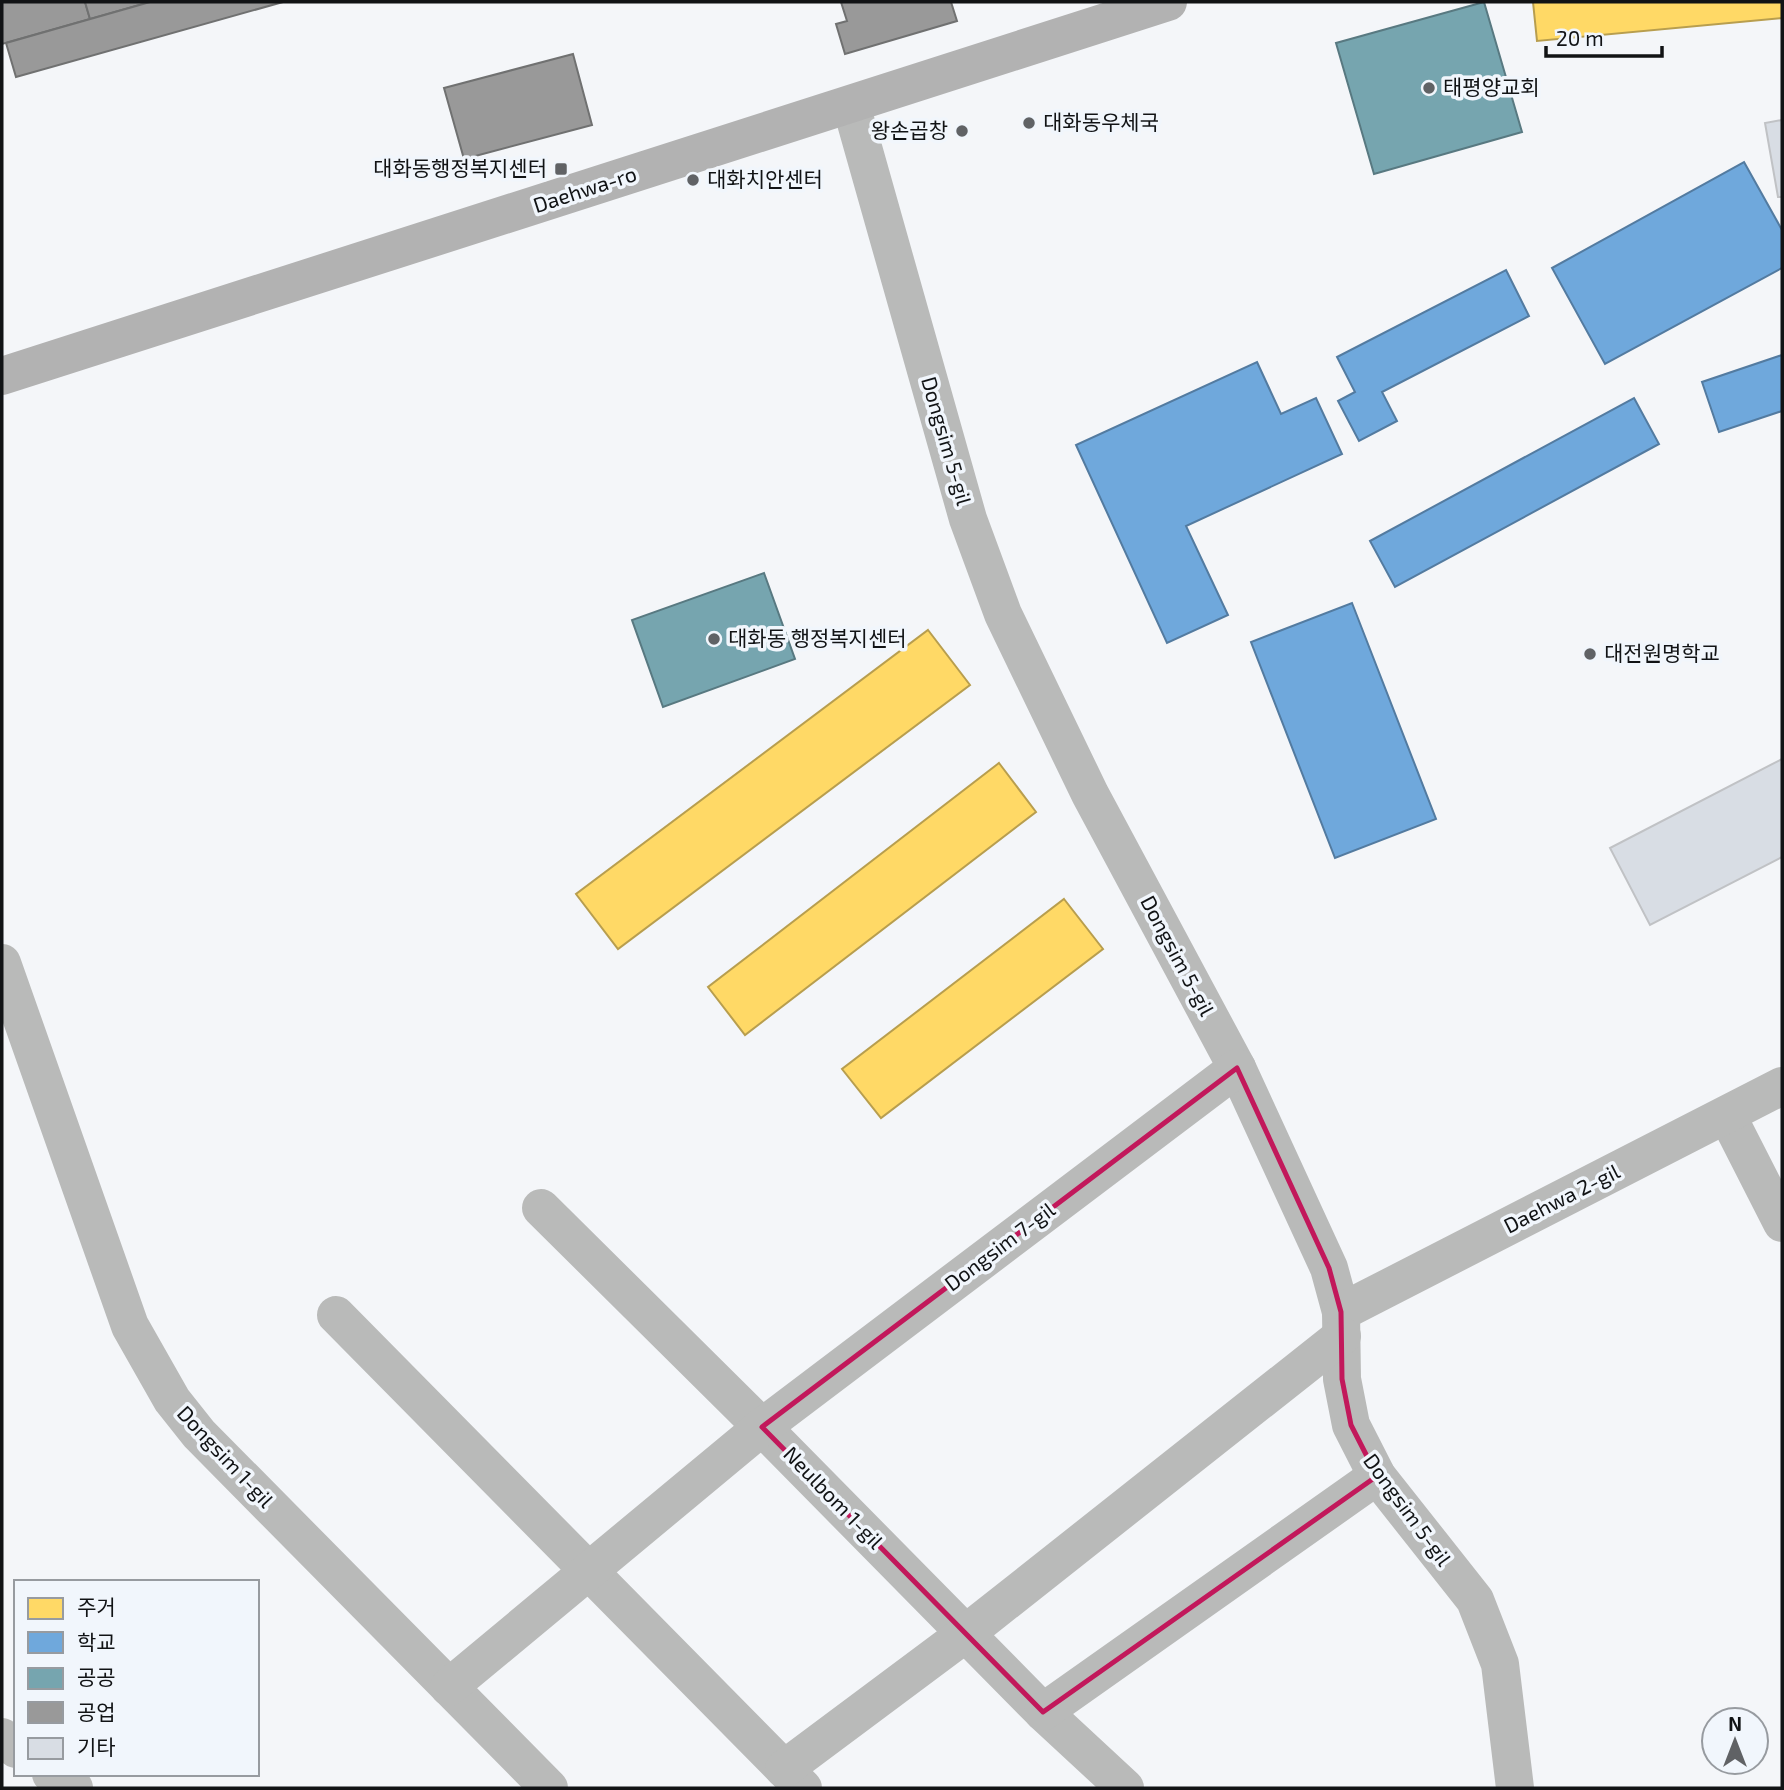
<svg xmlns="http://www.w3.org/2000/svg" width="1784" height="1790" viewBox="0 0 1784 1790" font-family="'Exo 2','Noto Sans KR',sans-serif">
<rect width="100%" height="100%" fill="#f4f6f9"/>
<g fill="#ffd966" stroke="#b89e4e" stroke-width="2">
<polygon points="1533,2 1782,2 1782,18 1537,41"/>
<polygon points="928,630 970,685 618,949 576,894"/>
<polygon points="999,763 1036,812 745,1035 708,987"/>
<polygon points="1064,899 1103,949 881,1118 842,1069"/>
</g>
<g fill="#6fa8dc" stroke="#537ba0" stroke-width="2">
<polygon points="1744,162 1782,230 1782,268 1605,364 1552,268"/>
<polygon points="1506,270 1529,316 1382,392 1397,421 1359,441 1338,401 1355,392 1337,357"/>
<polygon points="1782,355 1782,411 1719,432 1702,382"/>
<polygon points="1257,362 1281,414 1316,398 1342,454 1186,526 1228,615 1167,643 1076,445"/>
<polygon points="1634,398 1659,444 1395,587 1370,541"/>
<polygon points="1352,603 1436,819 1335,858 1251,642"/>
</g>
<g fill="#76a5af" stroke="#587981" stroke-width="2">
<polygon points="1484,2 1522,132 1374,174 1336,43"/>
<polygon points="764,573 795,659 663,707 632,620"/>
</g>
<g fill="#999" stroke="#707171" stroke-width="2">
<polygon points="2,2 85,2 90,19 2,44"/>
<polygon points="85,2 150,2 90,19"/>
<polygon points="150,2 283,2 16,77 6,43"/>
<polygon points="841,2 951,2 957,21 845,54 836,24 847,21"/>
<polygon points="573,54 592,125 464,159 444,88"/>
</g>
<g fill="#d8dde4" stroke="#c0c2c5" stroke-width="2">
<polygon points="1782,120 1782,197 1778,197 1765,123"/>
<polygon points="1782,759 1782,857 1650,925 1610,848"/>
</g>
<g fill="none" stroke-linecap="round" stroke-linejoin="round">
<g stroke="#b9bab9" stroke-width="38">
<polyline points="851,105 968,519 1003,614 1090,794 1237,1068 1329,1268 1341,1312 1342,1379 1351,1425 1377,1476 1475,1600 1500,1664 1515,1788"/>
<polyline points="2,963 130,1326 172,1400 199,1434 549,1788"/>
<polyline points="1727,1115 1782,1223"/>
<polyline points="541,1208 762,1427 1043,1712 1125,1788"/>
<polyline points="1341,1312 1782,1086"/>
<polyline points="336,1315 803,1788"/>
<polyline points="449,1687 762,1427 1237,1068"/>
<polyline points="1043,1712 1377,1476"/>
<polyline points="2,1737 16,1749"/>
<polyline points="784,1769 965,1634 1342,1336"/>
<polyline points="51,1774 74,1788"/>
</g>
<polyline stroke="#b2b2b2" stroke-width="38" points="2,376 1168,2"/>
</g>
<path fill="none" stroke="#c2185b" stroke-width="5" stroke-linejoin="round" d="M1237,1068L1329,1268L1341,1312L1342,1379L1351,1425L1377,1476L1043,1712L762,1427Z"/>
<g fill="#606265" stroke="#f1f6fc" stroke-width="2.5">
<circle cx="1429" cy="88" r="7"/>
<circle cx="1029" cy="123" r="7"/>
<circle cx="962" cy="131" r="7"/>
<rect x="554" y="162" width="14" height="14" rx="3.5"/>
<circle cx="693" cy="180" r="7"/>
<circle cx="714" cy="639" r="7"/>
<circle cx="1590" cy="654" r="7"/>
</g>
<g text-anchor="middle" stroke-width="7" stroke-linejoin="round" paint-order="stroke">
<g font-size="21" fill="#111315" stroke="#f1f6fc" text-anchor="start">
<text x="1443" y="95">태평양교회</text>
<text x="1043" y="130">대화동우체국</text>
<text x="948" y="138" text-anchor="end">왕손곱창</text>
<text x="547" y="176" text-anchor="end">대화동행정복지센터</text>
<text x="707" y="187">대화치안센터</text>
<text x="728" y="646">대화동 행정복지센터</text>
<text x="1604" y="661">대전원명학교</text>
</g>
<g font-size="21" fill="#111315" stroke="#f1f6fc">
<text transform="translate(585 190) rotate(-18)" y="7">Daehwa-ro</text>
<text transform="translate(946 441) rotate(74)" y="7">Dongsim 5-gil</text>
<text transform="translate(1177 956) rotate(62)" y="7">Dongsim 5-gil</text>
<text transform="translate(1562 1199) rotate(-27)" y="7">Daehwa 2-gil</text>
<text transform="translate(1000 1247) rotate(-37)" y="7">Dongsim 7-gil</text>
<text transform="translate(225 1457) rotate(47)" y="7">Dongsim 1-gil</text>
<text transform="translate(833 1498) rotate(46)" y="7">Neulbom 1-gil</text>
<text transform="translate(1407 1510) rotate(54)" y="7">Dongsim 5-gil</text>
</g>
</g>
<rect width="1784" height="1790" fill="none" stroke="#111315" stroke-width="7"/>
<rect x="14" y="1580" width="245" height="196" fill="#f1f6fc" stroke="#979ba0" stroke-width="2"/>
<rect x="28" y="1598" width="35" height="21" fill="#ffd966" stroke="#979ba0" stroke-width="2"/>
<text x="77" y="1615" font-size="21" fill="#111315">주거</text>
<rect x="28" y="1632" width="35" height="21" fill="#6fa8dc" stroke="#979ba0" stroke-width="2"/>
<text x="77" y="1650" font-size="21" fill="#111315">학교</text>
<rect x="28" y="1668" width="35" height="21" fill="#76a5af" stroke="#979ba0" stroke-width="2"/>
<text x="77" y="1685" font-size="21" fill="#111315">공공</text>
<rect x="28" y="1702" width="35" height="21" fill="#999999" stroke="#979ba0" stroke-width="2"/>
<text x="77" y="1720" font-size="21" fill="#111315">공업</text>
<rect x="28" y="1738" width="35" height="21" fill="#d8dde4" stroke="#979ba0" stroke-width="2"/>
<text x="77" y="1755" font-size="21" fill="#111315">기타</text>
<g transform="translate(1735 1741)"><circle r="33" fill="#f1f6fc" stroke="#979ba0" stroke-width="2"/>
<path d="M0-5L12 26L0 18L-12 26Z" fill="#606265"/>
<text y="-10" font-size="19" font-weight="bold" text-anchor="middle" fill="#111315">N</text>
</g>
<path d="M1546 46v10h116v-10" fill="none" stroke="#111315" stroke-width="3.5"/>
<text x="1556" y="46" font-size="21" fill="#111315" stroke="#f1f6fc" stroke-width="5" paint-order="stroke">20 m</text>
</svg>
